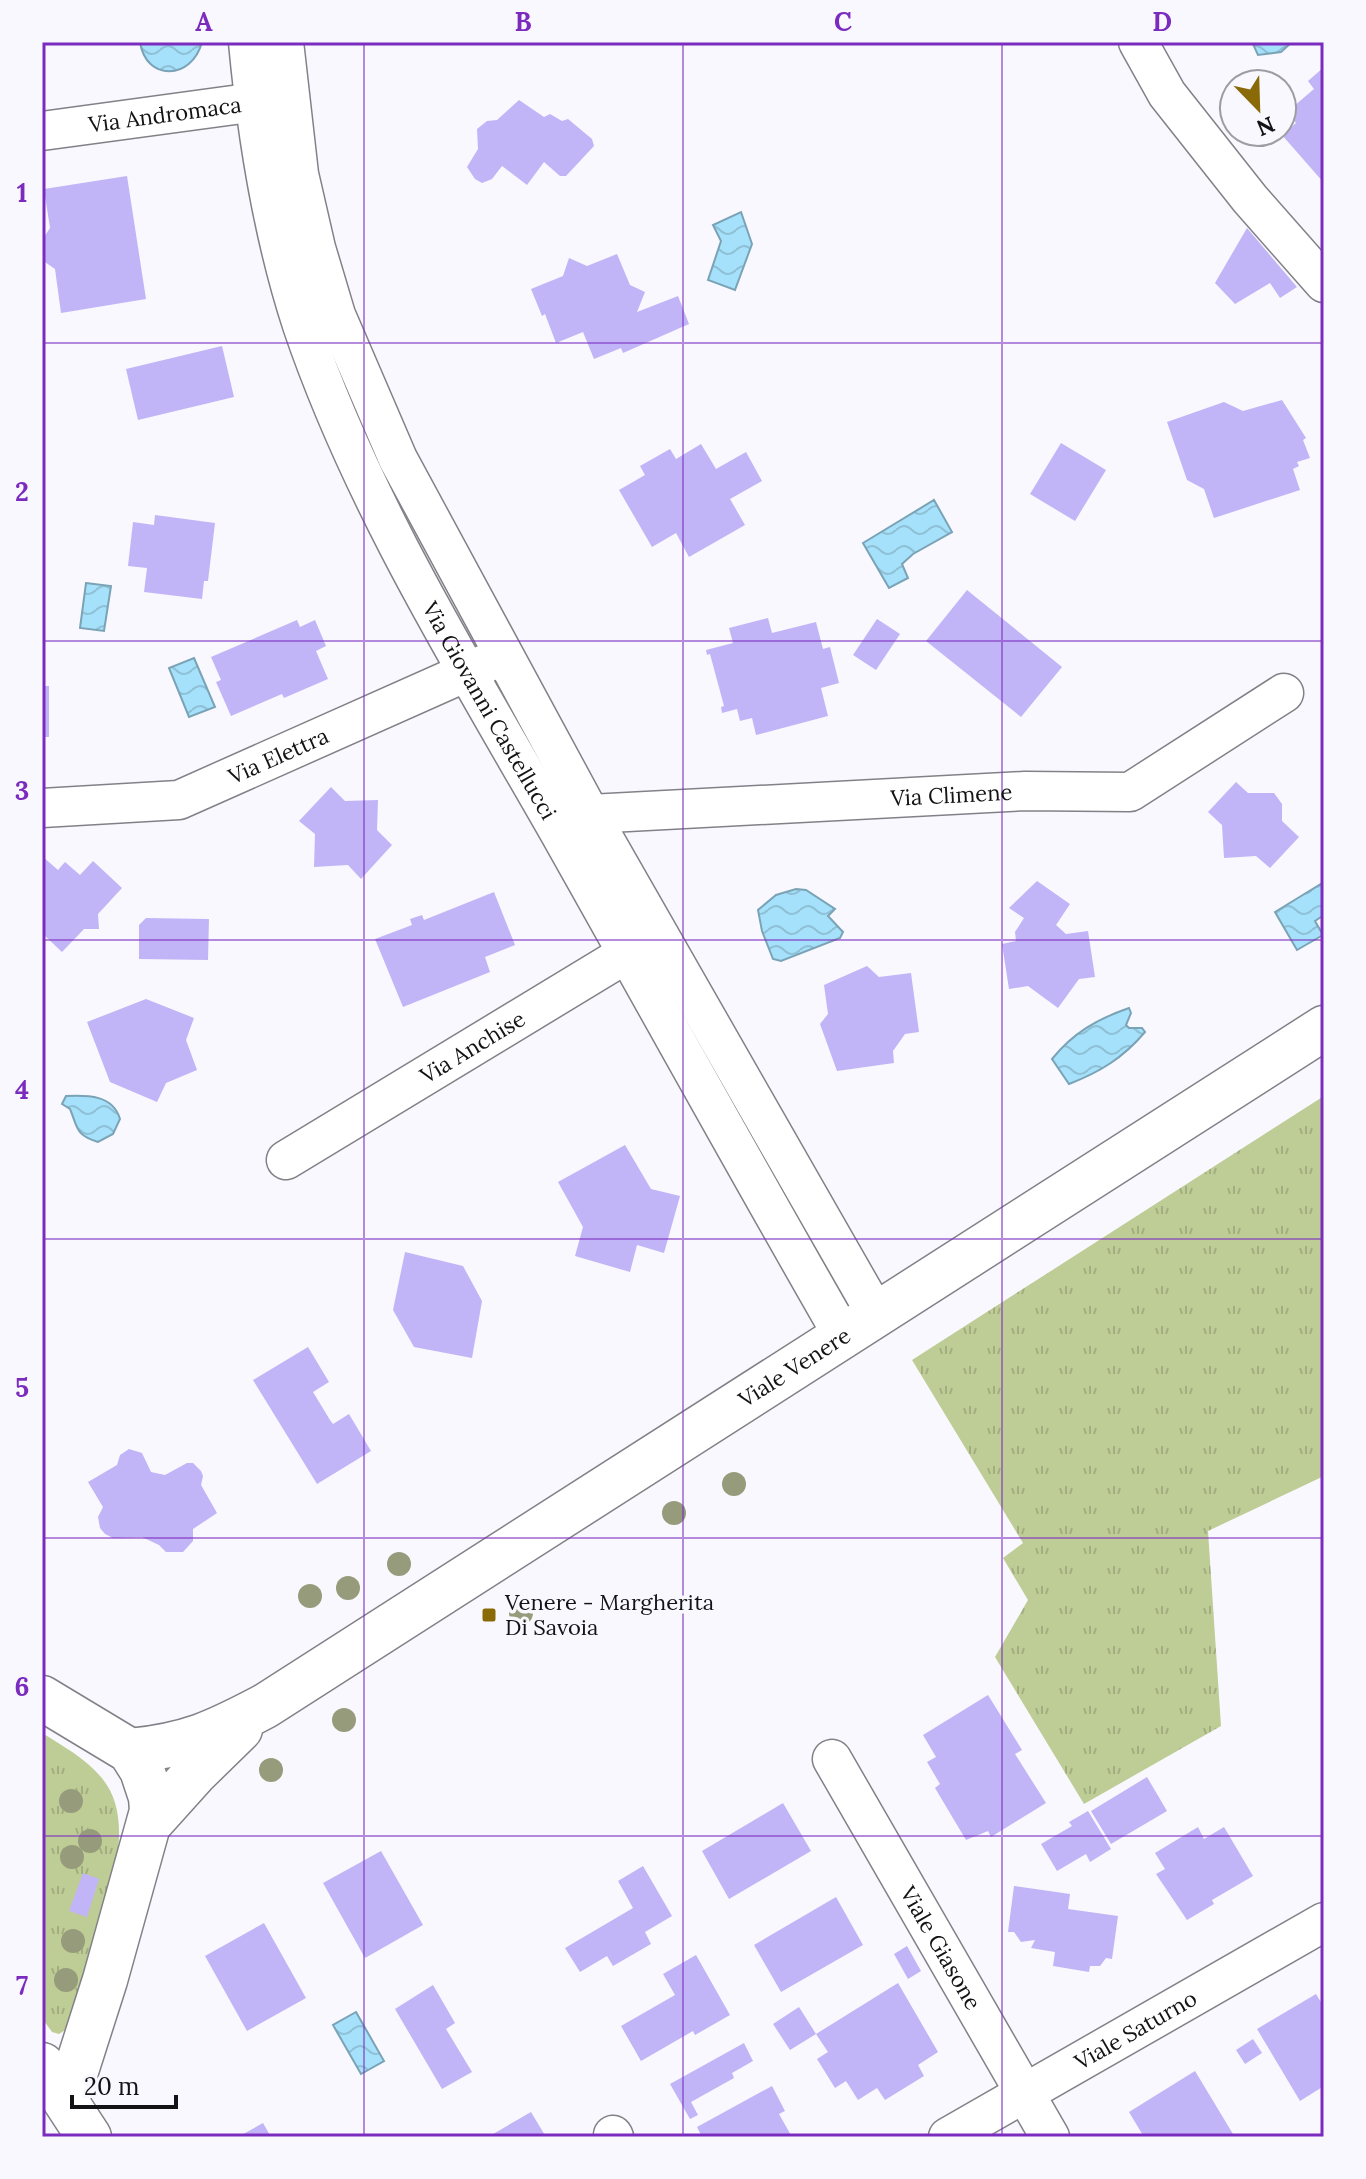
<svg xmlns="http://www.w3.org/2000/svg" width="1366" height="2179" viewBox="0 0 1366 2179" font-family="Lora,serif">
<defs>
<pattern id="grass-tufts" width="24" height="20" patternUnits="userSpaceOnUse" patternTransform="scale(2)"><rect width="24" height="20" fill="#becc95"/><path d="M3 7l-1-3M5 7V3M7 7l1-3M15 17l-1-3M17 17v-4M19 17l1-3" fill="none" stroke="#a2ae80"/></pattern>
<pattern id="water-waves" width="16" height="10" patternUnits="userSpaceOnUse" patternTransform="scale(2)"><rect width="16" height="10" fill="#a6e1fb"/><path d="M0 5q4-4 8 0t8 0" fill="none" stroke="#8ec0d6"/></pattern>
</defs>
<rect width="100%" height="100%" fill="#f9f8fe"/>
<g fill="url(#grass-tufts)">
<polygon points="1324,1096 1324,1476 1208,1531 1221,1726 1084,1804 995,1657 1028,1600 1003,1558 1023,1543 912,1360"/>
<path d="M42,1733C63,1746 85,1758 101,1777C138,1820 109,1894 94,1941C85,1971 76,2000 67,2029L59,2034L52,2032L42,2018Z"/>
</g>
<g fill="url(#water-waves)" stroke="#7aa3b6" stroke-width="2">
<path d="M140,42H202C192,80 146,82 140,42Z"/>
<polygon points="1252,42 1292,42 1281,52 1258,55"/>
<polygon points="741,212 752,244 735,290 708,280 721,241 713,225"/>
<polygon points="934,500 952,532 913,554 902,564 908,578 889,588 863,543"/>
<polygon points="86,583 111,586 104,631 80,628"/>
<polygon points="194,658 215,707 189,717 169,668"/>
<polygon points="1324,882 1324,915 1315,921 1323,935 1297,950 1275,912"/>
<polygon points="796,889 806,890 835,909 828,916 843,932 840,938 781,961 773,959 762,931 758,910 776,895"/>
<path d="M1129,1008L1131,1013L1126,1025L1129,1028H1142L1145,1032C1123,1058 1100,1072 1069,1084L1052,1059C1073,1033 1097,1019 1129,1008Z"/>
<path d="M66,1096C88,1095 113,1095 120,1119L113,1134L98,1142C75,1135 78,1128 70,1109L62,1104Z"/>
<polygon points="356,2012 384,2061 361,2074 333,2025"/>
</g>
<g fill="#c1b5f7">
<polygon points="1324,67 1324,183 1282,135 1296,123 1287,112 1314,89 1308,81"/>
<polygon points="519,100 544,117 550,114 562,121 568,119 592,139 594,146 566,176 560,176 544,162 527,185 502,166 492,179 482,183 475,179 467,167 478,149 477,129 487,121 497,120"/>
<polygon points="127,176 146,299 61,313 55,269 42,260 42,240 50,228 44,189"/>
<polygon points="1247,228 1297,287 1280,298 1270,283 1235,304 1215,283"/>
<polygon points="617,254 630,285 645,292 637,312 678,296 689,324 623,353 621,348 594,359 583,332 556,343 545,314 542,316 531,289 563,276 569,258 587,266"/>
<polygon points="222,346 234,397 138,420 126,369"/>
<polygon points="1282,400 1306,438 1303,440 1310,458 1297,462 1299,466 1293,469 1300,490 1214,518 1204,489 1187,480 1167,422 1224,402 1243,411"/>
<polygon points="1061,443 1106,470 1075,521 1030,494"/>
<polygon points="701,444 716,469 746,452 762,481 730,499 745,525 689,557 676,533 652,547 619,490 645,475 640,466 670,449 676,459"/>
<polygon points="155,515 215,523 208,581 204,581 202,599 144,592 147,568 128,566 133,522 154,525"/>
<polygon points="967,590 1062,667 1021,717 926,641"/>
<polygon points="768,618 772,633 816,622 823,649 830,647 839,683 821,688 828,716 756,735 752,718 740,721 737,709 722,713 721,707 724,706 710,654 707,655 706,650 733,643 729,628"/>
<polygon points="877,619 900,634 876,670 853,655"/>
<polygon points="297,620 300,627 315,620 326,646 316,651 328,679 284,698 282,694 231,716 216,682 221,680 211,657"/>
<rect x="42" y="686" width="7" height="51"/>
<polygon points="1236,782 1248,793 1274,793 1282,804 1282,821 1299,837 1270,868 1256,856 1224,858 1222,825 1208,812"/>
<polygon points="331,787 345,801 378,800 377,830 392,845 361,879 348,865 314,867 315,834 299,821"/>
<polygon points="42,856 58,870 65,862 80,875 93,861 122,888 98,914 99,929 84,929 62,952 42,933"/>
<polygon points="1037,881 1070,904 1056,925 1066,934 1088,931 1095,977 1079,979 1058,1008 1028,986 1009,989 1002,944 1016,941 1015,932 1024,918 1009,908"/>
<polygon points="494,892 515,945 485,957 490,972 403,1007 375,939 412,925 410,919 422,915 424,920"/>
<polygon points="146,918 209,919 208,960 139,959 139,925"/>
<polygon points="867,966 879,977 911,973 919,1032 905,1034 893,1051 894,1063 837,1071 820,1024 828,1014 824,985"/>
<polygon points="146,999 194,1018 186,1040 197,1070 166,1083 157,1102 110,1082 87,1022"/>
<polygon points="625,1145 651,1189 680,1196 664,1253 637,1245 630,1272 575,1256 583,1227 558,1182"/>
<polygon points="405,1252 463,1266 482,1301 472,1358 414,1347 393,1310"/>
<polygon points="308,1347 329,1382 313,1392 330,1420 333,1424 349,1414 371,1451 317,1484 253,1380"/>
<polygon points="129,1449 142,1453 151,1472 165,1475 187,1463 193,1463 201,1471 203,1476 201,1485 217,1513 193,1529 193,1541 183,1552 166,1552 159,1545 142,1537 113,1538 105,1534 100,1528 98,1517 103,1507 88,1482 117,1465 120,1455"/>
<polygon points="988,1695 1022,1750 1015,1754 1046,1803 991,1837 988,1831 966,1840 935,1788 940,1784 927,1762 936,1757 923,1735"/>
<polygon points="1147,1777 1167,1811 1111,1844 1091,1811"/>
<polygon points="783,1803 811,1851 729,1899 702,1851"/>
<polygon points="1088,1811 1111,1849 1090,1862 1086,1854 1057,1871 1041,1844 1072,1826 1069,1822"/>
<polygon points="1198,1827 1204,1839 1224,1827 1253,1876 1212,1900 1214,1904 1187,1920 1156,1874 1165,1869 1155,1853"/>
<polygon points="381,1851 423,1925 365,1958 323,1883"/>
<polygon points="643,1866 672,1916 645,1932 651,1944 613,1966 607,1956 580,1972 565,1948 633,1908 618,1881"/>
<polygon points="83,1873 99,1879 87,1917 69,1911"/>
<polygon points="1014,1886 1070,1894 1068,1909 1118,1916 1112,1959 1106,1958 1100,1966 1090,1966 1089,1972 1053,1966 1055,1952 1031,1948 1035,1940 1021,1942 1014,1932 1008,1932"/>
<polygon points="836,1897 863,1945 781,1992 754,1945"/>
<polygon points="264,1923 306,1998 247,2031 205,1956"/>
<polygon points="907,1946 921,1971 908,1979 894,1954"/>
<polygon points="696,1955 730,2015 695,2035 693,2031 641,2061 621,2026 675,1995 663,1974"/>
<polygon points="898,1983 938,2052 918,2065 924,2076 885,2100 877,2088 858,2100 846,2081 835,2088 817,2059 828,2052 816,2034"/>
<polygon points="433,1985 455,2023 446,2029 472,2072 442,2089 395,2009"/>
<polygon points="1316,1994 1324,2007 1324,2086 1300,2101 1257,2029"/>
<polygon points="799,2007 816,2034 790,2050 773,2024"/>
<polygon points="1253,2039 1262,2053 1245,2064 1236,2050"/>
<polygon points="744,2043 753,2061 732,2073 734,2078 691,2102 698,2115 690,2119 670,2084"/>
<polygon points="1195,2071 1233,2134 1228,2137 1144,2137 1129,2112"/>
<polygon points="772,2086 785,2111 779,2114 792,2137 702,2137 697,2127"/>
<polygon points="531,2112 546,2137 488,2137"/>
<polygon points="263,2123 271,2137 238,2137"/>
</g>
<g fill="none" stroke-linecap="round" stroke-linejoin="round">
<defs>
<g id="street">
<path id="s1" d="M248,42C257,138 272,233 302,325C363,505 469,674 563,839C656,1004 748,1171 843,1336"/>
<polyline points="284,42 299,174 316,248 336,315 398,459 590,814 876,1314"/>
<polyline points="1138,42 1167,94 1250,199 1324,283"/>
<path id="s2" d="M42,131L278,99"/>
<path id="s3" d="M42,808L179,800L489,662"/>
<path id="s4" d="M590,814L1025,791L1130,792L1284,693"/>
<path id="s5" d="M286,1160L649,940"/>
<path id="s6" d="M832,1759L1050,2137"/>
<polyline points="613,2135 614,2137"/>
<path id="s7" d="M948,2137L1324,1922"/>
</g>
<g id="secondary">
<polyline points="42,1698 130,1751 142,1770 151,1797 152,1811 105,1980 67,2099"/>
<path id="s8" d="M130,1751C188,1745 214,1733 265,1706L1324,1028"/>
<polyline points="150,1823 195,1773 240,1729"/>
<polyline points="42,2065 89,2137"/>
</g>
</defs>
<use href="#street" stroke="#828187" stroke-width="41"/>
<use href="#secondary" stroke="#828187" stroke-width="47"/>
<use href="#street" stroke="#fff" stroke-width="38"/>
<use href="#secondary" stroke="#fff" stroke-width="44"/>
</g>
<g fill="#969c7b">
<circle cx="734" cy="1484" r="12"/>
<circle cx="674" cy="1513" r="12"/>
<circle cx="399" cy="1564" r="12"/>
<circle cx="348" cy="1588" r="12"/>
<circle cx="310" cy="1596" r="12"/>
<circle cx="521" cy="1613" r="12"/>
<circle cx="344" cy="1720" r="12"/>
<circle cx="271" cy="1770" r="12"/>
<circle cx="71" cy="1801" r="12"/>
<circle cx="90" cy="1841" r="12"/>
<circle cx="72" cy="1857" r="12"/>
<circle cx="73" cy="1941" r="12"/>
<circle cx="66" cy="1980" r="12"/>
</g>
<path fill="none" stroke="#7b2cbf" stroke-width="2" stroke-opacity="0.55" d="M364,42V2137M683,42V2137M1002,42V2137M42,343H1324M42,641H1324M42,940H1324M42,1239H1324M42,1538H1324M42,1836H1324"/>
<rect fill="#8a6907" stroke="#f9f8fe" stroke-width="3" x="481" y="1607" width="16" height="16" rx="4"/>
<g text-anchor="middle" stroke-width="7" stroke-linejoin="round" paint-order="stroke">
<g font-size="22" fill="#131315" stroke="#f9f8fe">
<text dy="8" stroke="none"><textPath href="#s2" startOffset="124">Via Andromaca</textPath></text>
<text dy="8" stroke="none"><textPath href="#s1" startOffset="718">Via Giovanni Castellucci</textPath></text>
<text dy="8" stroke="none"><textPath href="#s3" startOffset="246">Via Elettra</textPath></text>
<text dy="8" stroke="none"><textPath href="#s4" startOffset="362">Via Climene</textPath></text>
<text dy="8" stroke="none"><textPath href="#s5" startOffset="218">Via Anchise</textPath></text>
<text dy="8" stroke="none"><textPath href="#s8" startOffset="772">Viale Venere</textPath></text>
<text dy="8" stroke="none"><textPath href="#s6" startOffset="218">Viale Giasone</textPath></text>
<text dy="8" stroke="none"><textPath href="#s7" startOffset="216">Viale Saturno</textPath></text>
</g>
<g font-size="22" fill="#131315" stroke="#f9f8fe" text-anchor="start">
<text x="505" y="1610">Venere - Margherita<tspan x="505" dy="25">Di Savoia</tspan></text>
</g>
</g>
<rect width="1366" height="2179" fill="none" stroke="#f9f8fe" stroke-width="88"/>
<g transform="translate(1258 108) rotate(157)"><circle r="38" fill="#f9f8fe" stroke="#9d9ca1" stroke-width="2"/>
<path d="M0-6L14 30L0 20L-14 30Z" fill="#8a6907"/>
<text y="-12" font-size="22" font-weight="bold" text-anchor="middle" fill="#131315">N</text>
</g>
<path d="M72 2095v12h104v-12" fill="none" stroke="#131315" stroke-width="4"/>
<text x="84" y="2095" font-size="24" fill="#131315" stroke="#f9f8fe" stroke-width="6" paint-order="stroke">20 m</text>
<rect x="44" y="44" width="1278" height="2091" fill="none" stroke="#7b2cbf" stroke-width="3"/>
<g font-size="26" text-anchor="middle" font-weight="bold" fill="#7b2cbf">
<text x="204" y="31">A</text>
<text x="523" y="31">B</text>
<text x="843" y="31">C</text>
<text x="1162" y="31">D</text>
<text x="22" y="202">1</text>
<text x="22" y="501">2</text>
<text x="22" y="800">3</text>
<text x="22" y="1099">4</text>
<text x="22" y="1397">5</text>
<text x="22" y="1696">6</text>
<text x="22" y="1995">7</text>
</g>
</svg>
